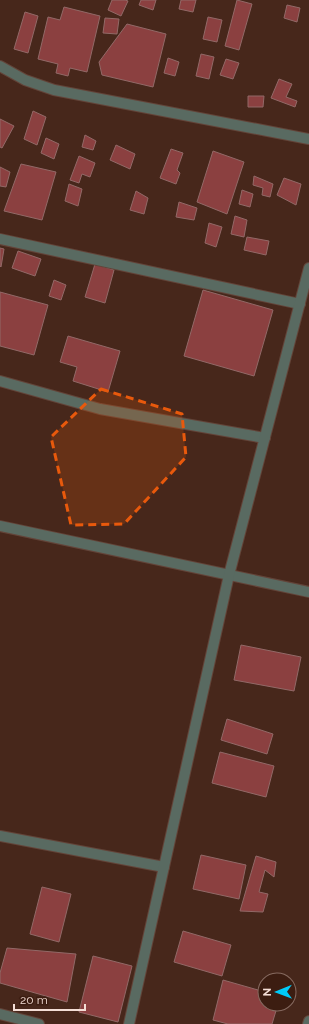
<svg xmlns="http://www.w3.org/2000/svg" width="309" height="1024" viewBox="0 0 309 1024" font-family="Raleway,sans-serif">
<rect width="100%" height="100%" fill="#47271b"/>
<g fill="#8b4040" stroke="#926967">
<polygon points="112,0 125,0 128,1 121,16 108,10"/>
<polygon points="141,0 156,0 153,10 139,5"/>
<polygon points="181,0 196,0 193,12 179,9"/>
<polygon points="237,0 252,4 239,50 225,46"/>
<polygon points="287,5 300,8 297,22 284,18"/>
<polygon points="64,7 100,16 87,72 70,68 68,76 56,73 58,64 38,59 48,17 60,20"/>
<polygon points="25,12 38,16 28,53 14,49"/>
<polygon points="208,17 222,20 217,42 203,39"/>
<polygon points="105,18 119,19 117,34 103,33"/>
<polygon points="127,24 166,34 153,87 102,75 99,62"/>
<polygon points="201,54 214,57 209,79 196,76"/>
<polygon points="168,58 179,62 175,76 164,73"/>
<polygon points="226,59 239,63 233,79 220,75"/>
<polygon points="279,79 292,84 286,97 297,101 295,107 271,98"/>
<polygon points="248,96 264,96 263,107 248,107"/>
<polygon points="33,111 46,117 37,145 24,139"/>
<polygon points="0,119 14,126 2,148 0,147"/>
<polygon points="85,135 96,141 93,150 82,147"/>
<polygon points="46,138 59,144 54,159 41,153"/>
<polygon points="116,145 135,154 130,169 110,160"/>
<polygon points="171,149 183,153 177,170 180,173 176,184 160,178"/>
<polygon points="213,151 244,162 227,214 197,202"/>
<polygon points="79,156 95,163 90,177 82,174 79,183 70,180"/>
<polygon points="21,164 56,172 42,220 4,211"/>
<polygon points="0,167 10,172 6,187 0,186"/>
<polygon points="254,176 273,184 270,197 262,195 263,188 253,185"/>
<polygon points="284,178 301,184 296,205 277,195"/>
<polygon points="69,184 82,189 78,206 65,201"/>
<polygon points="242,190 253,194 250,207 239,204"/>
<polygon points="136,191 148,198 144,214 130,210"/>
<polygon points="179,202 197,208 194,220 176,217"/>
<polygon points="235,216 247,220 244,237 231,234"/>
<polygon points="209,223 222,227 216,247 205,243"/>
<polygon points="247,237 269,241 266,255 244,250"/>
<polygon points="0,248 4,249 1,267 0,266"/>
<polygon points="18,251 41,259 35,276 12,268"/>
<polygon points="95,264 114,270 105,303 85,297"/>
<polygon points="54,280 66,285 61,300 49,296"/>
<polygon points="203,290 273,310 254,376 184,356"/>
<polygon points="0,292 48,305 34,355 0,346"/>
<polygon points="68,336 120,351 108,392 73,381 77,367 60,362"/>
<polygon points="241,645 301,657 294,691 234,680"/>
<polygon points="227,719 273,734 267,754 221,740"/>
<polygon points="220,752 274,766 266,797 212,783"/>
<polygon points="201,855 246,865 239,899 193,889"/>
<polygon points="256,856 276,862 274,877 265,870 259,892 268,894 263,912 240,911"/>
<polygon points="42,887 71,894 59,942 30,934"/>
<polygon points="183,931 231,945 222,976 174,962"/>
<polygon points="7,948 76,954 67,1002 0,983 0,973"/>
<polygon points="93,956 132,966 118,1022 79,1012"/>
<polygon points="223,980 265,992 265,1004 278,1004 272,1024 228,1024 213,1020"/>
</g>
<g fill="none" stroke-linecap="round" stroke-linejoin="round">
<defs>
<g id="minor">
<polyline points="0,66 25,80 54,90 309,139"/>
<polyline points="0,239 300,304"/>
<polyline points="0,381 100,409 265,438"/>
<polyline points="0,526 309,592"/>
<polyline points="0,836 164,867"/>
<polyline points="0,1014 39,1024"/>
<polyline points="129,1024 229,575 309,268"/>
<polyline points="308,1024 309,1021"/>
</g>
</defs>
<use href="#minor" stroke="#634439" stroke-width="12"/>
<use href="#minor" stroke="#596a61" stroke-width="10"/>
</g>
<path fill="#e8590c" fill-opacity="0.2" stroke="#e8590c" stroke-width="3" stroke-dasharray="8 5" stroke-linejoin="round" d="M101,389L182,414L186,457L124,524L71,525L51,437Z"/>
<g transform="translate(277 992) rotate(269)"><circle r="19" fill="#3c1d11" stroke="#866a60"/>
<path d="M0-3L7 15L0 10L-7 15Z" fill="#00cbf9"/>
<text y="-6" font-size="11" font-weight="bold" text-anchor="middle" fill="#f4ded6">N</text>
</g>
<path d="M14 1004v6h71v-6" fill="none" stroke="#f4ded6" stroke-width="2"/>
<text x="20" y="1004" font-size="12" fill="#f4ded6" stroke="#3c1d11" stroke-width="3" paint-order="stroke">20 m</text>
</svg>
